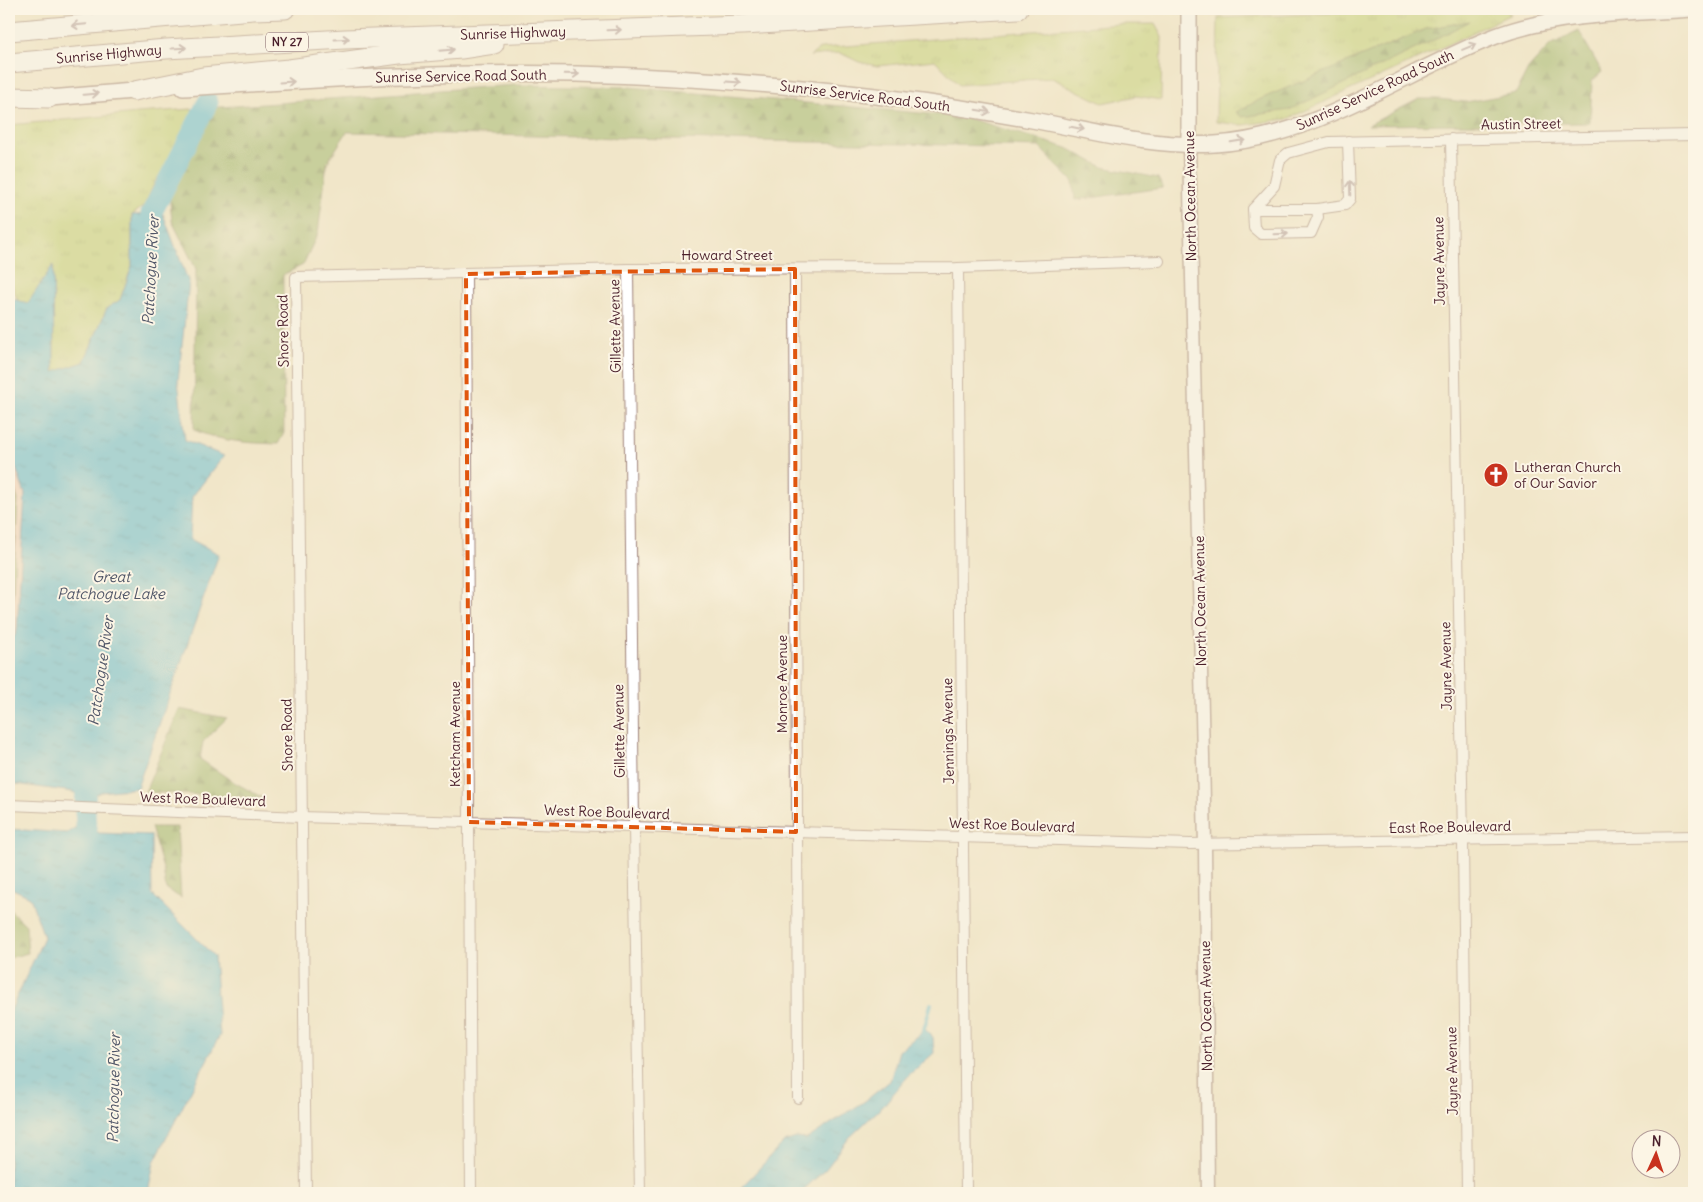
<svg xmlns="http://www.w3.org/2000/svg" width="1703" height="1202" viewBox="0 0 1703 1202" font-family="Delius,sans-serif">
<defs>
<pattern id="grass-tufts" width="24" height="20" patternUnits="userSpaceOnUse" patternTransform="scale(1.25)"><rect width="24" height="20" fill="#c0d174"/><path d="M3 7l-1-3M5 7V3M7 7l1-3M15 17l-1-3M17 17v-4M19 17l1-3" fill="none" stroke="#a6b365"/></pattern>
<pattern id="forest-firs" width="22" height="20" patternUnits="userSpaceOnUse" patternTransform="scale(1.25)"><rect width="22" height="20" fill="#98b366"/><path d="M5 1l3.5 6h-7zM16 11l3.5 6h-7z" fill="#7e9154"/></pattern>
<pattern id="water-ripples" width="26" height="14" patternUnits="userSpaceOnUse" patternTransform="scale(1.25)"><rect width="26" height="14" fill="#5bbcd9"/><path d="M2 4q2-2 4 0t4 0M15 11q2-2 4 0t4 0" fill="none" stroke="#4d98b0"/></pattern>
</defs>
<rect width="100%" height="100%" fill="#fcf5e5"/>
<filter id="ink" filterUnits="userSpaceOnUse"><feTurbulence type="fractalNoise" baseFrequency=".02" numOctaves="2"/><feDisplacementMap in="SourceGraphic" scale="10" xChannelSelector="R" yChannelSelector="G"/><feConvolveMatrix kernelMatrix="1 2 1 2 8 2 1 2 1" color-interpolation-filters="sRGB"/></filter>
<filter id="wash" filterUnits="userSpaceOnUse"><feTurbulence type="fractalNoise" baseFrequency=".0096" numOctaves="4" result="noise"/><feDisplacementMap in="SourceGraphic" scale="20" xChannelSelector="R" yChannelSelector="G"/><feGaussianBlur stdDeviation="1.12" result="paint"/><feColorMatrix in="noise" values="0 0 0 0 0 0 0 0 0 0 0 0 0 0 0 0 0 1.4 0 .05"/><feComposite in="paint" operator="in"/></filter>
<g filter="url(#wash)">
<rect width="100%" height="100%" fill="#f1e6c9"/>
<polygon fill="#f5d3c2" points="9,448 25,494 17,631 9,647"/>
<g fill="url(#grass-tufts)" stroke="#857850">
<polygon points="1438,9 1503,9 1511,14 1418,59 1287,119 1243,125 1216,122 1218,18"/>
<polygon points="1120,24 1155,24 1162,37 1161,100 1137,96 1102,103 1052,78 959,85 935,60 877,66 859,62 840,53 810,56 821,48"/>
<polygon points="205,108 155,182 144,206 132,215 132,266 120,300 107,308 84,362 54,373 53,266 28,304 18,301 10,280 9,260 9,125 138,113"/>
</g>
<g fill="url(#forest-firs)" stroke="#716948">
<polygon points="1469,21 1436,39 1289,110 1242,117 1236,112 1263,98 1426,29"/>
<polygon points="1579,31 1602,72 1592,81 1590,123 1368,125 1419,99 1438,99 1466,102 1516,93 1528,69 1550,45"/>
<path d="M515,85L629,87L964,117L1067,148L1103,167L1158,178L1163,188L1075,200L1073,182L1039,147L347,132L327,163L318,233L303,265L283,275L284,433L278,444C249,443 221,442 194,430L196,269L172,221L169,192L194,150L205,108C308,102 411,91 515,85Z"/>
<polygon points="9,471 18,500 11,628 9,632"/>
<polygon points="179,709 227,718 203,742 200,759 232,781 263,798 145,792"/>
<polygon points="151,827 177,827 181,898 166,889 163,869"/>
<polygon points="9,909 26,925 28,953 9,958"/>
</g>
<g fill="url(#water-ripples)" stroke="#526e82">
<polygon points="163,214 189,283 178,381 185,440 224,456 192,497 190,539 219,554 137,788 101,792 84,799 73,792 9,783 9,647 17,631 25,494 9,448 9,298 28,303 53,265 54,372 84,362 107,308 120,300 132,266 132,215"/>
<polygon points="85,821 99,833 151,835 152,894 214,956 220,1035 154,1162 148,1193 9,1193 9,1014 44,937 30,897 9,887 9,829 67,833"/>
<polygon points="925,1029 933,1037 934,1053 910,1074 883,1106 849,1138 826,1169 800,1193 736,1193 784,1142 796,1138 807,1139 865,1101 890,1081 899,1051"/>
</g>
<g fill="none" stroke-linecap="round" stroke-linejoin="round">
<polyline stroke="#5bbcd9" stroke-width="4" points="923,1033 931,1004"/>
<g stroke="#5bbcd9" stroke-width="21">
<polyline points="151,241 151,214 208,102"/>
<path d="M88,770C84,801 84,819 89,849"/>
</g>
</g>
</g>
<g filter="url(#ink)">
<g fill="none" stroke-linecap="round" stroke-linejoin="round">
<defs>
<g id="minor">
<polyline points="1451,139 1463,841 1467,1193"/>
<polyline points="1253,209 1317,209 1345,205 1350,199 1348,141"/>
<polyline points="1317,209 1318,217 1311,233 1261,234 1254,228 1253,209 1274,186 1280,160 1288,153 1329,142 1694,135"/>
<polyline points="958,268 966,1193"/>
<polyline points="628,269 634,826 640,1193"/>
<polyline points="795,269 798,1098"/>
<polyline points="466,274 471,1193"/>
<polyline points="9,805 301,817 1190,844 1694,836"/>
<polyline points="306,1193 296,277 628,269 958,268 1159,261"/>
</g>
<polyline id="tertiary" points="1189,145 1205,845 1208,1193"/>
<g id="secondary">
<path d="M183,88C314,80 446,71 577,74C663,76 748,82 832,91C899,98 966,108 1032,120C1092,131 1154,148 1215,144C1316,138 1404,71 1496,36C1558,13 1628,13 1694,9"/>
<polyline points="38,99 145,90"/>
<polyline points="1189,145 1189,9"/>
</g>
<g id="motorway">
<polyline points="9,31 253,10 285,9"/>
<polyline points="9,63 166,49 345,39 742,25 1018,9"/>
<polyline points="134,91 203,77 289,69 399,54 461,49 494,44"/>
<polyline points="9,97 49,98"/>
</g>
</defs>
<use href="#minor" stroke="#9e827a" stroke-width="12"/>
<use href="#tertiary" stroke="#9e827a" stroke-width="15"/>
<use href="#secondary" stroke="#9e827a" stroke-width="18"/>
<use href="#motorway" stroke="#9e827a" stroke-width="21"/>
<use href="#minor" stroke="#fff" stroke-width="10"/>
<use href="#tertiary" stroke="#fff" stroke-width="12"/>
<use href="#secondary" stroke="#fff" stroke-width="15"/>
<use href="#motorway" stroke="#fff" stroke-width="19"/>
</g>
<defs><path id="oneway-shaft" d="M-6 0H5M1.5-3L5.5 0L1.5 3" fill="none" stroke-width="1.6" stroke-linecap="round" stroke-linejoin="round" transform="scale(1.25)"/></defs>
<g stroke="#ae9aa0">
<use href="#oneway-shaft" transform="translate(79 25) rotate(175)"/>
<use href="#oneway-shaft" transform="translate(614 30) rotate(-2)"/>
<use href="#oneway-shaft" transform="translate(342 39) rotate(-3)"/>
<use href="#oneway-shaft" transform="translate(1469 47) rotate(-23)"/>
<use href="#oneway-shaft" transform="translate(179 48) rotate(-3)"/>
<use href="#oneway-shaft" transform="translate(447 50) rotate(-5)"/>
<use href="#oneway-shaft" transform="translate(572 74) rotate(1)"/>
<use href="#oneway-shaft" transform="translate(287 82) rotate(-4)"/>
<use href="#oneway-shaft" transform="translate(734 82) rotate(4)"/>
<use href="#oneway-shaft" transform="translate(91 94) rotate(-5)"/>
<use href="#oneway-shaft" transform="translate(983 111) rotate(10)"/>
<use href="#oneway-shaft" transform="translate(1077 128) rotate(11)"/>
<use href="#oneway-shaft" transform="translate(1238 141) rotate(-10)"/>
<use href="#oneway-shaft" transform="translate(1350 188) rotate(-92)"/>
<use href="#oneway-shaft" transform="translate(1281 234) rotate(-2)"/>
</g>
</g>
<path d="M0 0H1703V1202H0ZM795,269L796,832L469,822L466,274Z" fill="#f1e6c9" fill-opacity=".55" fill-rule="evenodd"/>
<path fill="none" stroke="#e0560e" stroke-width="4" stroke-dasharray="10 6" stroke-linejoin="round" d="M795,269L796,832L469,822L466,274Z"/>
<defs>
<symbol id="church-disc" viewBox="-11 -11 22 22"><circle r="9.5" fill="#c8321e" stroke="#fcf5e5"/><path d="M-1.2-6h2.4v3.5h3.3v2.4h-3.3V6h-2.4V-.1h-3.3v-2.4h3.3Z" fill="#fff"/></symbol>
</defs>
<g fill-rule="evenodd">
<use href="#church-disc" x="1482" y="461" width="28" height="28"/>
</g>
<g text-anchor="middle" stroke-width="4" stroke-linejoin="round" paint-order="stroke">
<rect fill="#fcf5e5" stroke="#7f5f63" stroke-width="1" x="266" y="32.5" width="42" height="19" rx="4"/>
<g font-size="12" font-weight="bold" fill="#4a1f2b">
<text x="287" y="46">NY 27</text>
</g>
<g font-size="14" fill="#4a1f2b" stroke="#fcf5e5">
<text transform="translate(513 33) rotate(-2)" y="5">Sunrise Highway</text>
<text transform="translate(109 54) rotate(-5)" y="5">Sunrise Highway</text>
<text transform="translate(461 76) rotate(-1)" y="5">Sunrise Service Road South</text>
<text transform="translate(1375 90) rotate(-25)" y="5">Sunrise Service Road South</text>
<text transform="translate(865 96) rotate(7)" y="5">Sunrise Service Road South</text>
<text transform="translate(1521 124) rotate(-1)" y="5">Austin Street</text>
<text transform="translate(1190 196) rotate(-91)" y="5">North Ocean Avenue</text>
<text x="727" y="260">Howard Street</text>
<text transform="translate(1439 261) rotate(-91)" y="5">Jayne Avenue</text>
<text transform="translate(615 326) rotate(-91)" y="5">Gillette Avenue</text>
<text transform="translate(283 331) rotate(-91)" y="5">Shore Road</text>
<text transform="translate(1200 601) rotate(-91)" y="5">North Ocean Avenue</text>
<text transform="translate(1446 666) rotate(-91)" y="5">Jayne Avenue</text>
<text transform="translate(782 684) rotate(-90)" y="5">Monroe Avenue</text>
<text transform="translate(619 731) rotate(-91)" y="5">Gillette Avenue</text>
<text transform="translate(948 731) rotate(-91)" y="5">Jennings Avenue</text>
<text transform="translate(455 734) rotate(-90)" y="5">Ketcham Avenue</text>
<text transform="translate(287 735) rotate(-91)" y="5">Shore Road</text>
<text transform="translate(203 799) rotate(2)" y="5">West Roe Boulevard</text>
<text transform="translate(607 812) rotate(2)" y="5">West Roe Boulevard</text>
<text transform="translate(1012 825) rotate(2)" y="5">West Roe Boulevard</text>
<text transform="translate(1450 827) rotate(-1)" y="5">East Roe Boulevard</text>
<text transform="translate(1206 1006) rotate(-91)" y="5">North Ocean Avenue</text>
<text transform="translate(1452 1071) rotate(-91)" y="5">Jayne Avenue</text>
</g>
<g font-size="14" fill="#4a1f2b" stroke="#fcf5e5" text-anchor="start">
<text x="1514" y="472">Lutheran Church<tspan x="1514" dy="16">of Our Savior</tspan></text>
</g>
<g font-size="15" font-style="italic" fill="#505668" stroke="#fcf5e5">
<text transform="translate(151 270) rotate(-87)" y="5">Patchogue River</text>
<text x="111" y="582">Great<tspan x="111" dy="17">Patchogue Lake</tspan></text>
<text transform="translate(101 671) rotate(-82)" y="5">Patchogue River</text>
<text transform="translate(114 1088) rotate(-89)" y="5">Patchogue River</text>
</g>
</g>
<rect width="1703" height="1202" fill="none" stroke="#fcf5e5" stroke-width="30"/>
<g transform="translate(1656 1154) rotate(3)"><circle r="24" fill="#fcf5e5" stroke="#b59f9b"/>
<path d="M0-4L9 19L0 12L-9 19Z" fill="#c8321e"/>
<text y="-8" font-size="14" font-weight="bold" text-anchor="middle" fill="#4a1f2b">N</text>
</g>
</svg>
